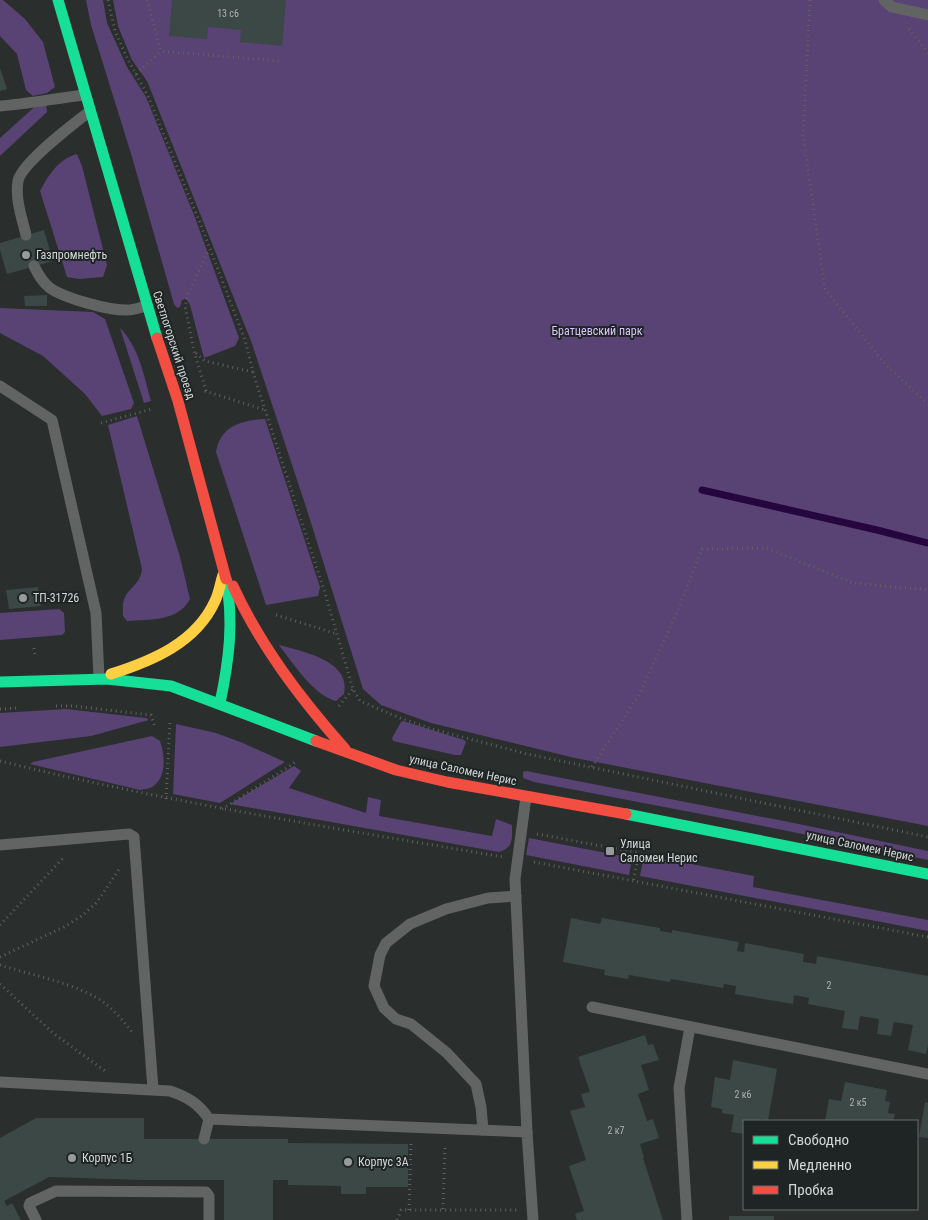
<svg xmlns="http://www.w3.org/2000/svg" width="928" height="1220" viewBox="0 0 928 1220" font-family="'Roboto Condensed',sans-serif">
<rect width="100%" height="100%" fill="#2a2e2d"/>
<g fill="#594274">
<polygon points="0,0 3,0 25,19 43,42 55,87 47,93 33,96 26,90 17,54 0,36"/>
<polygon points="86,0 103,0 107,23 127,67 146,97 194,215 239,338 235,346 204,358 190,305 186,299 182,300 180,307 177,308 174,304 132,157 91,25"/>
<polygon points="113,0 928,0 928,826 575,758 431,723 381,705 363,689 306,507 251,341 147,81 132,60 118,26"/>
<polygon points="41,101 46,104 47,112 0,156 0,138"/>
<path d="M77,154L82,166L107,265L103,277L79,279L67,277L40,191C48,176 58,159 77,154Z"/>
<polygon points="0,308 93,312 105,319 134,403 131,409 102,416 85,394 43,356 0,333"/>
<path d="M120,328C139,347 144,376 151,401L144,403Z"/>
<path d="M137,416L180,557L190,599C178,622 150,619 127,621L123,616C123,611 122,605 124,600C128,587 140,586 142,569L108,425Z"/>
<path d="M265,419L320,587L318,596L266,605L216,452C220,426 242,420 265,419Z"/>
<polygon points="59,609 64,613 65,632 62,635 0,640 0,613"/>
<path d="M279,645C302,651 352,661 344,694L336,701C314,696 292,662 279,645Z"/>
<polygon points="66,709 146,718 149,720 91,736 0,747 0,713"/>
<polygon points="403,721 464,740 466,742 461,755 455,755 393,741 392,738 401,722"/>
<polygon points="176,724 216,733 243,743 285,762 220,803 173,794"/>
<path d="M152,736L160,741C165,755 167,778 152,787C149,789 144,789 140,790L30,764L33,762Z"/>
<path d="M294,766L301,771L289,788L366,813L368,797L381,800L379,816L492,836L496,819L512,825C512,837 514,848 499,852L230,804Z"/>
<polygon points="526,771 794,823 928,851 928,860 758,825 534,782 523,778 523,772"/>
<polygon points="529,838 632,858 629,875 526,855"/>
<polygon points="644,855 754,876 753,887 928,920 928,931 640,876"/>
</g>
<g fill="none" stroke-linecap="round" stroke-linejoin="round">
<polyline stroke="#25063e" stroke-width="7" points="702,490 877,530 928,543"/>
</g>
<g fill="#3b4846">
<polygon points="172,0 286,0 282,46 240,42 241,30 208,27 207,39 169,36"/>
<polygon points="0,68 7,89 0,91"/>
<polygon points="44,230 53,261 7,274 0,250 0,243"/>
<polygon points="47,295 47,306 25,306 24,296"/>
<polygon points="38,587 41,606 9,609 6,590"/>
<polygon points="571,918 600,924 602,918 660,928 660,931 672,933 672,930 739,942 737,951 744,952 745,943 804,954 803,962 816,964 817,956 928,976 928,1045 926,1054 908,1050 913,1025 894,1022 891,1036 877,1034 879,1019 860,1016 858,1030 842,1028 845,1011 808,1004 809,998 794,995 793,1004 735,994 736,986 724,984 723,988 671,979 670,982 629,975 628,979 604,975 605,970 563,962"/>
<polygon points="645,1035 648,1045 653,1044 659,1060 641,1065 649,1090 638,1094 647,1121 653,1119 659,1138 640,1144 644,1158 643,1158 663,1220 577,1220 575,1214 584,1211 569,1166 586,1160 570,1111 585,1107 581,1094 590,1092 578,1057"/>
<polygon points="733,1060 777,1069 768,1121 761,1119 761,1121 744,1121 744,1134 731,1132 734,1115 722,1113 722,1109 711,1107 715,1077 730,1080"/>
<polygon points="845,1082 887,1090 885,1101 890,1102 888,1113 895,1114 893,1121 825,1121 829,1099 841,1101"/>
<polygon points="925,1102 928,1103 928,1138 919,1137"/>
<polygon points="36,1118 144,1118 144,1139 288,1139 288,1143 408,1144 408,1187 366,1187 366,1194 341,1194 341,1186 288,1185 288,1180 273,1180 273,1220 224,1220 224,1180 144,1180 49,1177 4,1201 7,1206 12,1203 21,1220 0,1220 0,1138"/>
<rect x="729" y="1216" width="45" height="4"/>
</g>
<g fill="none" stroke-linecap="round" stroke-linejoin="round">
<g stroke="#5f6161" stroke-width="3" stroke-dasharray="1 4" stroke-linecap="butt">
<polyline points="108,0 115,31 127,58 148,96 202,228 245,340 255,379 325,593 353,689 360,701 400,718 432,729 527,754 928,837"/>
<polyline points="147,0 161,51 280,61"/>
<polyline points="810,0 803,135 825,289 885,364 928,404"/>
<polyline points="909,29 928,53"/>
<polyline points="136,74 161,51"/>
<polyline points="196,353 205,361 253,372"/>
<polyline points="205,391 265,410"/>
<polyline points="206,391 194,351 185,306 188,294 209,249"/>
<polyline points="101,423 152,409"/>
<polyline points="276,615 337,634"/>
<polyline points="34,648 35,656"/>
<polyline points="56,706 73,706 151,715 155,727"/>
<polyline points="339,706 353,689"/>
<polyline points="0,709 17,708"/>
<path d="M0,761C166,802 335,828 503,857"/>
<polyline points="592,767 640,693 678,610 702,549 766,548 853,583 928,590"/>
<polyline points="166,799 170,722"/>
<polyline points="222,809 293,764 296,760"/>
<polyline points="537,834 639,853 633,882"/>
<polyline points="534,862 928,937"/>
<polyline points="0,925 65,856"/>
<polyline points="0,957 64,927 83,915 97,902 120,868"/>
<path d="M0,965C31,975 80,984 106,1004C116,1012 124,1022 132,1032"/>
<polyline points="0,984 53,1033 105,1071"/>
<polyline points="443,1209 445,1145"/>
<polyline points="409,1210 411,1143"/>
<polyline points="397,1220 401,1210 517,1210"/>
</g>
<g stroke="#626463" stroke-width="11">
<polyline points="884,0 892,7 928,15"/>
<path d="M0,106C28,104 57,98 85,95"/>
<path d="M26,235C22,218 15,199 18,181C22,162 74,124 90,111"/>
<path d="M34,266C38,274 42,282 50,288C64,298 110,311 128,310C134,310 141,307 147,306"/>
<polyline points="0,386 52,420 96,613 99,678"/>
<polyline points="526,797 515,879 527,1132"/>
<polyline points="0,845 129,834 134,837 153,1089"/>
<polyline points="592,1007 928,1074"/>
<path d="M0,1082L170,1091C188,1097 199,1104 209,1119L527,1132L533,1220"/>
<polyline points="483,1130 481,1107 476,1084 447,1053 411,1024 396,1019 384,1008 374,986 380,955 386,943 410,924 446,909 488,898 516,896"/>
<polyline points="204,1139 209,1119"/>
<polyline points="36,1220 29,1206 30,1203 56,1191 206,1192 209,1196 209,1220"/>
<polyline points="687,1220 679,1088 690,1027"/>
</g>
<g stroke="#16e098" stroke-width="11">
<polyline points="58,0 157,338"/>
<polyline points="0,682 107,679 171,686 316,741"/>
<path d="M220,703C229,661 234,621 226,579"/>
<polyline points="626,814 928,874"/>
</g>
<path stroke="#ffcf43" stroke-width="11" d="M111,674C152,661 196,643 215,601C219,593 220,584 223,575"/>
<g stroke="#f24e42" stroke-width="11">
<polyline points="157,338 178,401 226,579"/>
<path d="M233,586C261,647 301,699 345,749"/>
<polyline points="316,741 396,770 447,782 626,814"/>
</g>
</g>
<g fill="#989b9b" stroke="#1f2524" stroke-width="2">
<circle cx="26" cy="255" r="5"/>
<circle cx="23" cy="598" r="5"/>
<rect x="605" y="846" width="10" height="10" rx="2.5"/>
<circle cx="72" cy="1158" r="5"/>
<circle cx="348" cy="1162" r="5"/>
</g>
<g text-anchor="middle" stroke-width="4" stroke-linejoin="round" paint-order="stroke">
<g font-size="10" fill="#adb2b2">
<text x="228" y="17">13 с6</text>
<text x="829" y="989">2</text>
<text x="743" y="1098">2 к6</text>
<text x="858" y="1106">2 к5</text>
<text x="616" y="1134">2 к7</text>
</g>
<g font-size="12" fill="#d3d6d6" stroke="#1f2524" text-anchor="start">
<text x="36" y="259">Газпромнефть</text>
<text x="33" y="602">ТП-31726</text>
<text x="620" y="848">Улица<tspan x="620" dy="14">Саломеи Нерис</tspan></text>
<text x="82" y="1162">Корпус 1Б</text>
<text x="358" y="1166">Корпус 3А</text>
</g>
<g font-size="12" fill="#dcc4fc" stroke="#1f2524">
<text x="597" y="335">Братцевский парк</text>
</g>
<g font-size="12" fill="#d3d6d6" stroke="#1f2524">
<text transform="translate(174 345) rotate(72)" y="4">Светлогорский проезд</text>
<text transform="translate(463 770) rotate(12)" y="4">улица Саломеи Нерис</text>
<text transform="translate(860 846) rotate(12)" y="4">улица Саломеи Нерис</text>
</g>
</g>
<rect x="743" y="1120" width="175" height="90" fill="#1f2524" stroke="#676c6b"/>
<rect x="753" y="1136" width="25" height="8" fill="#16e098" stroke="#676c6b"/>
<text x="788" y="1145" font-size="15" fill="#d3d6d6">Свободно</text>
<rect x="753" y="1161" width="25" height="8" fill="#ffcf43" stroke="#676c6b"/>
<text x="788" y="1170" font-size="15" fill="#d3d6d6">Медленно</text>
<rect x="753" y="1186" width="25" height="8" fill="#f24e42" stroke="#676c6b"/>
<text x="788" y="1195" font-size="15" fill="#d3d6d6">Пробка</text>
</svg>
